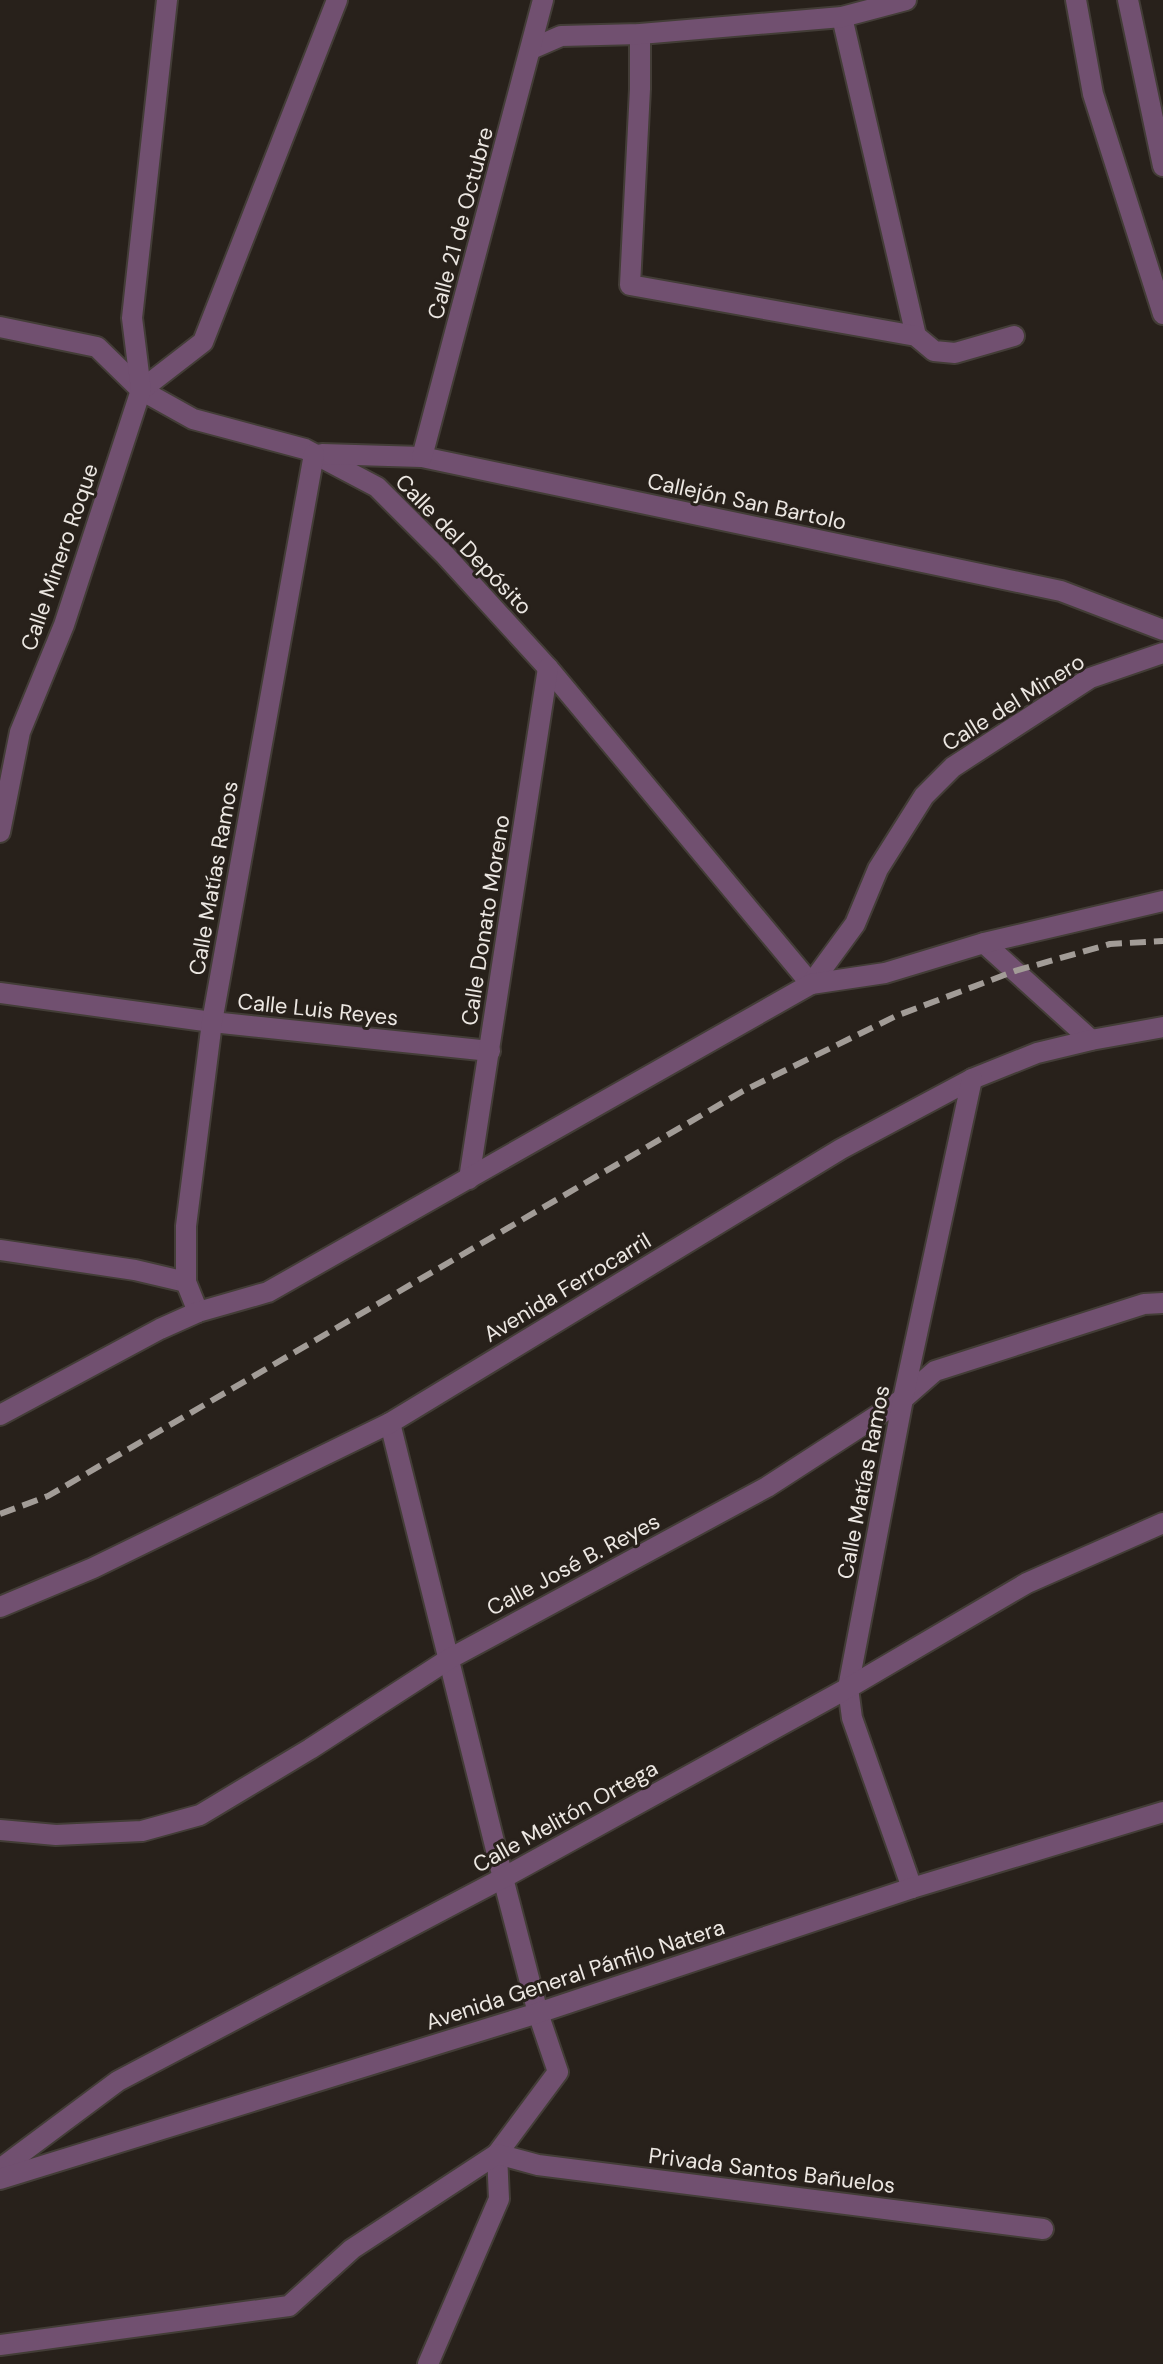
<svg xmlns="http://www.w3.org/2000/svg" width="1163" height="2364" viewBox="0 0 1163 2364" font-family="'DM Sans',sans-serif">
<rect width="100%" height="100%" fill="#28211b"/>
<g fill="none" stroke-linecap="round" stroke-linejoin="round">
<defs>
<g id="minor">
<polyline points="1076,0 1093,94 1163,314"/>
<polyline points="1128,0 1163,166"/>
<polyline points="842,17 916,336"/>
<polyline points="640,34 640,89 630,285 916,336 934,351 955,353 1014,336"/>
<polyline points="531,49 561,36 640,34 842,17 906,0"/>
<polyline points="0,327 97,347 141,390 193,419 305,449 377,487 445,555 548,668 811,984"/>
<polyline points="141,390 203,342 337,0"/>
<polyline points="322,454 422,457 1061,591 1163,630"/>
<polyline points="422,457 543,0"/>
<polyline points="0,832 20,732 64,625 141,390 132,318 167,0"/>
<polyline points="984,943 1091,1040"/>
<polyline points="811,984 855,924 878,869 924,796 953,767 1090,678 1163,653"/>
<polyline points="0,993 212,1022 490,1051"/>
<polyline points="469,1179 548,668"/>
<polyline points="0,1250 135,1270 186,1282"/>
<polyline points="198,1312 186,1282 186,1226 212,1022 314,454"/>
<polyline points="0,1415 160,1329 198,1312 268,1292 811,984 885,973 984,943 1163,901"/>
<polyline points="390,1423 503,1878 538,2013 558,2072 497,2154 499,2199 428,2364"/>
<polyline points="0,1607 93,1568 390,1423 841,1149 972,1079 1037,1053 1091,1040 1163,1027"/>
<polyline points="0,1830 56,1835 142,1831 200,1815 310,1749 449,1659 767,1487 903,1399 935,1371 1144,1304 1163,1303"/>
<polyline points="912,1888 852,1718 848,1688 903,1399 972,1079"/>
<polyline points="0,2169 118,2081 503,1878 848,1688 1027,1583 1163,1523"/>
<polyline points="0,2179 538,2013 912,1888 1163,1812"/>
<polyline points="0,2345 289,2306 352,2249 497,2154 538,2165 1043,2229"/>
</g>
</defs>
<use href="#minor" stroke="#433d37" stroke-width="24"/>
<use href="#minor" stroke="#715070" stroke-width="20"/>
<polyline stroke="#a29c97" stroke-width="6" stroke-dasharray="16 8" stroke-linecap="butt" points="0,1514 48,1496 743,1091 896,1016 1015,971 1110,944 1163,941"/>
</g>
<g text-anchor="middle" stroke-width="6" stroke-linejoin="round" paint-order="stroke">
<g font-size="22" fill="#ece7e2" stroke="#28211b">
<text transform="translate(460 223) rotate(-75)" y="8">Calle 21 de Octubre</text>
<text transform="translate(747 501) rotate(12)" y="8">Callejón San Bartolo</text>
<text transform="translate(464 544) rotate(46)" y="8">Calle del Depósito</text>
<text transform="translate(59 557) rotate(-71)" y="8">Calle Minero Roque</text>
<text transform="translate(1013 702) rotate(-32)" y="8">Calle del Minero</text>
<text transform="translate(213 878) rotate(-80)" y="8">Calle Matías Ramos</text>
<text transform="translate(485 920) rotate(-81)" y="8">Calle Donato Moreno</text>
<text transform="translate(318 1009) rotate(6)" y="8">Calle Luis Reyes</text>
<text transform="translate(567 1287) rotate(-31)" y="8">Avenida Ferrocarril</text>
<text transform="translate(863 1482) rotate(-79)" y="8">Calle Matías Ramos</text>
<text transform="translate(573 1564) rotate(-28)" y="8">Calle José B. Reyes</text>
<text transform="translate(565 1816) rotate(-29)" y="8">Calle Melitón Ortega</text>
<text transform="translate(575 1974) rotate(-18)" y="8">Avenida General Pánfilo Natera</text>
<text transform="translate(772 2170) rotate(7)" y="8">Privada Santos Bañuelos</text>
</g>
</g>
</svg>
